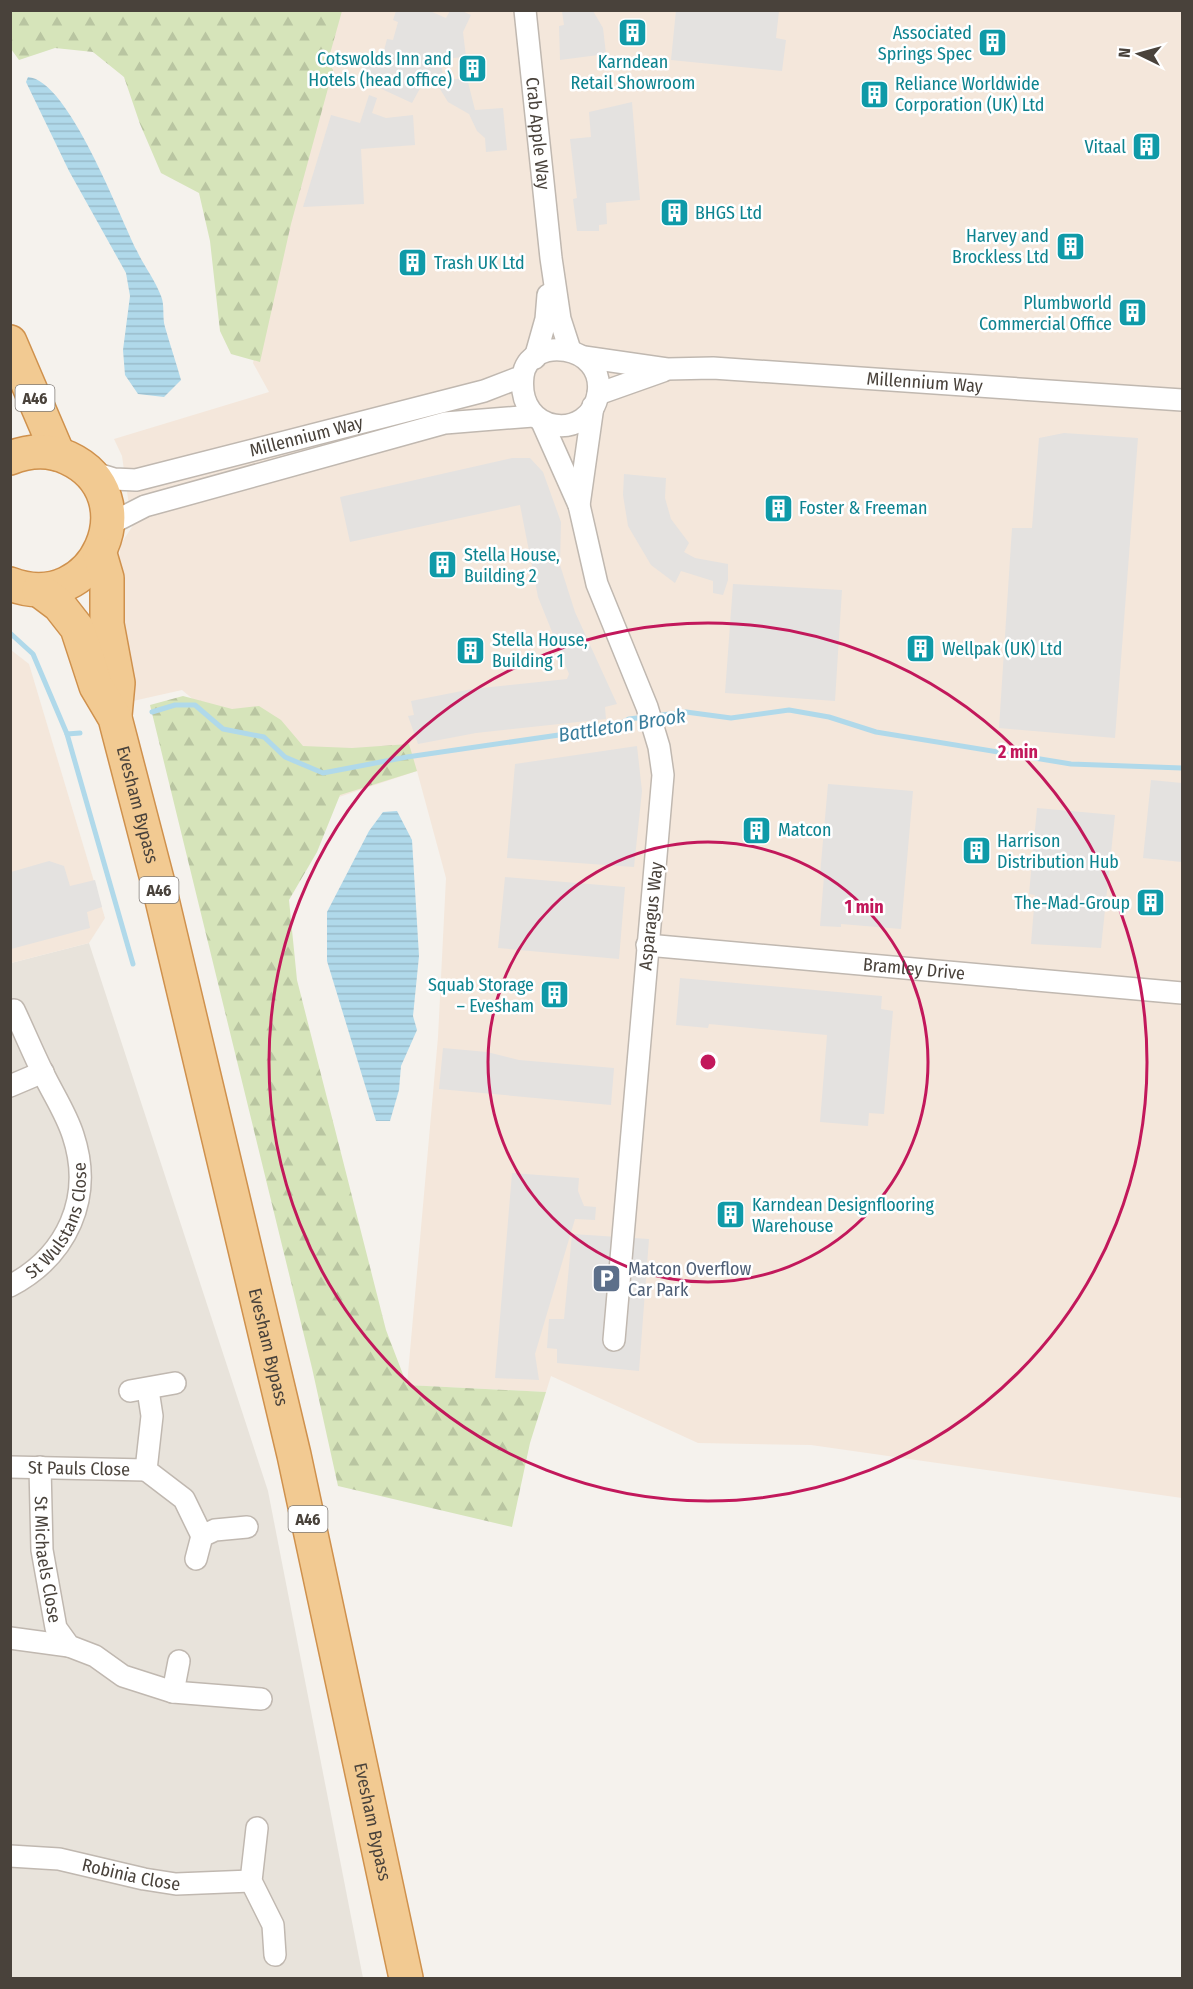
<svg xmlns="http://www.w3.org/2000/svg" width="1193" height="1989" viewBox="0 0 1193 1989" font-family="'Fira Sans Condensed',sans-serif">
<defs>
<pattern id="forest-firs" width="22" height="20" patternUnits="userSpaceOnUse" patternTransform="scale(1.5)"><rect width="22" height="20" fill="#d6e4ba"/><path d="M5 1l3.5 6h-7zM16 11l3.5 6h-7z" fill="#b9c5a1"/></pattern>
<pattern id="water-rules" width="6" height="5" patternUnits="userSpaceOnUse" patternTransform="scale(1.5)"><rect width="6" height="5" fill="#b0d9ea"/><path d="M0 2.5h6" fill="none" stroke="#99bbca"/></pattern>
</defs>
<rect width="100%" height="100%" fill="#f5f2ed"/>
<polygon fill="#e8e3db" points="89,943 268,1491 363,1978 11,1978 11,963"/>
<g fill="#f4e7db">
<polygon points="332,11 1182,11 1182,1498 811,1445 698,1443 551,1376 546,1392 407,1385 438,1037 446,878 417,771 339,797 299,789 182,690 133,701 117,616 120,545 132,527 122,456 114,439 269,392 253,363"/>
<polygon points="11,650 29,664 105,918 89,943 11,963"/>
</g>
<g fill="url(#forest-firs)">
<polygon points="11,10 342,11 328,61 333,70 291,224 260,362 231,354 220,331 210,241 199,193 161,173 140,124 124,77 93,52 55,48 19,60 11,49"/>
<polygon points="183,696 232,709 259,706 281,720 303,746 352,748 409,744 417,771 340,795 317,852 289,900 297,980 386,1330 407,1385 546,1392 530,1443 512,1527 338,1486 312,1368 150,705"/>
</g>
<g fill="#e4e2e0">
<polygon points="676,10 779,11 776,38 786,40 782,71 671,60"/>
<polygon points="396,11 430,11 446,18 450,11 462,11 471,15 463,32 466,57 441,59 443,77 445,80 467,78 475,110 503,108 507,150 486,152 485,138 477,131 469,114 448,102 440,89 424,81 412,103 360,79 367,54 382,58 387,39 393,40 398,22 393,20"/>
<polygon points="562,11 593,11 603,28 606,54 560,60 559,26 564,25"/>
<polygon points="369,95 377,98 372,113 386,118 413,115 415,145 361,149 364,204 303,207 331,115 360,123"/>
<polygon points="632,102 640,200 606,203 607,224 599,225 599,231 577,231 573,199 577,198 570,139 591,137 589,112"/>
<polygon points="1064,433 1138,438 1115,738 999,728 1012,528 1032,528 1039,438"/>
<polygon points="512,458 530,458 543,472 561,522 560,565 575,612 617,704 605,707 606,719 476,733 418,744 408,716 414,715 411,701 472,689 567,679 569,674 538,597 520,505 350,542 340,497"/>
<polygon points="624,474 666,478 665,498 671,519 689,543 684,552 695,558 728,564 728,580 723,595 713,593 713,581 681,571 675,583 651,565 628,526 623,495"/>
<polygon points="733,584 842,590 835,701 725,693"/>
<polygon points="637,746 642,791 634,867 507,858 515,764"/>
<polygon points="1151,780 1182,783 1182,862 1143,858"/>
<polygon points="828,784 913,791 901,929 841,924 841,927 820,926 824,876 820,875"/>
<polygon points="1037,808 1115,815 1101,948 1031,944 1035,895 1029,894"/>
<polygon points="49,861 64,866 70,886 95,880 102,907 87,912 90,928 11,949 11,872"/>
<polygon points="505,877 625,887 619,959 498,948"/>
<polygon points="680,978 882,996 881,1009 893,1011 884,1114 869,1113 868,1126 820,1122 827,1035 709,1024 708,1028 676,1025"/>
<polygon points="443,1048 487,1052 519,1060 614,1068 611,1105 439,1089"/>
<polygon points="512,1173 579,1178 578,1191 584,1206 596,1207 595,1220 575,1219 535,1354 539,1380 495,1378"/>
<polygon points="572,1234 649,1239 639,1371 557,1363 557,1349 547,1348 549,1319 564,1319"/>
</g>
<g fill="url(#water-rules)">
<path d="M28,77C69,80 119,216 137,251C144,266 155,280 161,296C165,305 162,317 165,327C170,345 176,362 181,380L164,397L138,394L125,375L123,350L130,296L126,273L69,171L26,82Z"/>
<polygon points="397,811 412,840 419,956 413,1016 417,1030 401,1066 399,1090 390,1121 376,1121 327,961 327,912 369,831 383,812"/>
</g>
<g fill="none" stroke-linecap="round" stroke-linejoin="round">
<g stroke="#b0d9ea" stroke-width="5">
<polyline points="10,633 33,654 67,734 80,733"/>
<polyline points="152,712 175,705 195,705 223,729 264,737 285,757 323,773 407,757 614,727 629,719 645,717"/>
<polyline points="654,716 686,712 731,718 789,710 829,717 876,732 1071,764 1182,768"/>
<polyline points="67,734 133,964"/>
</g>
<defs>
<g id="minor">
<path id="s1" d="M525,10L551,258L560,319L570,350"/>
<path id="s2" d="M584,357L667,369L713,368L1182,400"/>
<polyline points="535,358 546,319 548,295"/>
<polyline points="598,394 663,371"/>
<polyline points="542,422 579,505 597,584 647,707 659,747 663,775 614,1340"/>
<path id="s3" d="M88,471L114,479L136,480L484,391L523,376C528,335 606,343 598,394C590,441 516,436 523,376"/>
<polyline points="579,505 593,406"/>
<polyline points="108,525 145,506 445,423 533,416"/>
<path id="s4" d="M647,945L1182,993"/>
<polyline points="10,1086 43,1072"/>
<path id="s5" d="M10,1286C67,1256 94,1198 73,1135C66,1113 53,1094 43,1073C33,1053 24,1031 14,1010"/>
<polyline points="148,1390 152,1416 146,1470 184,1499 202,1536"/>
<polyline points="130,1391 175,1383"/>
<path id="s6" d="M10,1467L146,1470"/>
<path id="s7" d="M40,1467L42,1550L56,1628L69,1646L95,1656L123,1676L173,1692L261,1699"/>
<polyline points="196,1559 202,1536 215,1530 247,1527"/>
<polyline points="10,1638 69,1646"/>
<polyline points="173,1692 179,1661"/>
<polyline points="257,1828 251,1881 273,1925 275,1955"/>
<path id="s8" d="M10,1856L59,1859L144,1879L176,1884L251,1881"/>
</g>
<g id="trunk">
<polyline points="10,342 58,454"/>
<path d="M10,458C30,450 49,449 68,458C148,495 96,617 10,584"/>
<polyline points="100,554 107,578 107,624 118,683 115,715"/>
<path id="s9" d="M39,590L59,605L77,628L96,686L115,718L159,887L294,1455L406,1978"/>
</g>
</defs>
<use href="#minor" stroke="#c0b8b0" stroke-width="24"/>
<use href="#trunk" stroke="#cf914d" stroke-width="36"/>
<use href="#minor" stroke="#fff" stroke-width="21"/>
<use href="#trunk" stroke="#f2ca92" stroke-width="33"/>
</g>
<g fill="none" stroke="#c2185b" stroke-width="3">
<circle cx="708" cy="1062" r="220"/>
<circle cx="708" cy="1062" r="439"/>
</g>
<defs>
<symbol id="building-square" viewBox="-11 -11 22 22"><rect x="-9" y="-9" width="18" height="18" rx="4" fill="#0f9aa8" stroke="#fff"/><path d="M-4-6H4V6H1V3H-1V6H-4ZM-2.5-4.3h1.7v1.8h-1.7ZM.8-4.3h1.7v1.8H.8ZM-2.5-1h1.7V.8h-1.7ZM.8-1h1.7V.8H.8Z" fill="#fff"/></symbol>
<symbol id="parking-square" viewBox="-11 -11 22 22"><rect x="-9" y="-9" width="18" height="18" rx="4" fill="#5c6f8a" stroke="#fff"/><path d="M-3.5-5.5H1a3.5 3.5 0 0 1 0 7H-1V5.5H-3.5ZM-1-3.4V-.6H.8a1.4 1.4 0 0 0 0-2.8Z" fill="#fff"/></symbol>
</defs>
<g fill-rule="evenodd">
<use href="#building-square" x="616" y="16" width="33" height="33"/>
<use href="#building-square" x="976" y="26" width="33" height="33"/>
<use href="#building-square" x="456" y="52" width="33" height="33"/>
<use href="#building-square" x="858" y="78" width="33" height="33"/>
<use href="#building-square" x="1130" y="130" width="33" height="33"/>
<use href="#building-square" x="658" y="196" width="33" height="33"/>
<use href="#building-square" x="1054" y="230" width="33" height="33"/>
<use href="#building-square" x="396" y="246" width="33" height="33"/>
<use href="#building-square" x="1116" y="296" width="33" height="33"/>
<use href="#building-square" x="762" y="492" width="33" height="33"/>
<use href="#building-square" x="426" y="548" width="33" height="33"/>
<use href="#building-square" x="904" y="632" width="33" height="33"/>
<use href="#building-square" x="454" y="634" width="33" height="33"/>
<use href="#building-square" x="740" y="814" width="33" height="33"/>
<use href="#building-square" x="960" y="834" width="33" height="33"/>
<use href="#building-square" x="1134" y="886" width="33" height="33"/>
<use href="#building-square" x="538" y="978" width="33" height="33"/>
<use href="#building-square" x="714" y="1198" width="33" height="33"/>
<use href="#parking-square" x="590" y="1262" width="33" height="33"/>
</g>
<g text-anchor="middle" stroke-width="5" stroke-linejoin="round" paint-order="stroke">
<g fill="#fff" stroke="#807b76" stroke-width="1.5">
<rect x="15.5" y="385" width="39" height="26" rx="4.5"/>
<rect x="139.5" y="877" width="39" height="26" rx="4.5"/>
<rect x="288.5" y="1506" width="39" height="26" rx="4.5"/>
</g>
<g font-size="16" font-weight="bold" fill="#49423b">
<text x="35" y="404">A46</text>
<text x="159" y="896">A46</text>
<text x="308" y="1525">A46</text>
</g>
<g font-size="18" fill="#0d838f" stroke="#fff" text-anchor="start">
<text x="972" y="39" text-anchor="end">Associated<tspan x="972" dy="21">Springs Spec</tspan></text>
<text x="452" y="65" text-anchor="end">Cotswolds Inn and<tspan x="452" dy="21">Hotels (head office)</tspan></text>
<text x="633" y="68" text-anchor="middle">Karndean<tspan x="633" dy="21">Retail Showroom</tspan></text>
<text x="895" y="90">Reliance Worldwide<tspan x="895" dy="21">Corporation (UK) Ltd</tspan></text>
<text x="1126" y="153" text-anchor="end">Vitaal</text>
<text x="695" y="219">BHGS Ltd</text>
<text x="1049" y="242" text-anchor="end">Harvey and<tspan x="1049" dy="21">Brockless Ltd</tspan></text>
<text x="434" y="269">Trash UK Ltd</text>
<text x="1112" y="309" text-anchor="end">Plumbworld<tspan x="1112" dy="21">Commercial Office</tspan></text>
<text x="799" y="514">Foster &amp; Freeman</text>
<text x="464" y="561">Stella House,<tspan x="464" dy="21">Building 2</tspan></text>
<text x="492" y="646">Stella House,<tspan x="492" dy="21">Building 1</tspan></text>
<text x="942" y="655">Wellpak (UK) Ltd</text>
<text x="778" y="836">Matcon</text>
<text x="997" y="847">Harrison<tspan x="997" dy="21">Distribution Hub</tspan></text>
<text x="1130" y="909" text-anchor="end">The-Mad-Group</text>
<text x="534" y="991" text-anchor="end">Squab Storage<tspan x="534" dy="21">– Evesham</tspan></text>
<text x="752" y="1211">Karndean Designflooring<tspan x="752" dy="21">Warehouse</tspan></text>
</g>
<g font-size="18" fill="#49423b" stroke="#fff">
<text dy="6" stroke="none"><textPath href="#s1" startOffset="124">Crab Apple Way</textPath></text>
<text dy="6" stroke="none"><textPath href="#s2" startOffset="342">Millennium Way</textPath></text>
<text dy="6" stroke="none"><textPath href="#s3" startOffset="225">Millennium Way</textPath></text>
<text dy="6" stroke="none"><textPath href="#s9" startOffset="242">Evesham Bypass</textPath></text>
<text transform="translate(651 916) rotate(-84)" y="6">Asparagus Way</text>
<text dy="6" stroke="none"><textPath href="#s4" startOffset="268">Bramley Drive</textPath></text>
<text dy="6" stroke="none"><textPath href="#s5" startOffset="86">St Wulstans Close</textPath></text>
<text dy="6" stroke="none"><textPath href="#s9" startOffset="800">Evesham Bypass</textPath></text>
<text dy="6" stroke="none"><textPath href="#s6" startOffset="69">St Pauls Close</textPath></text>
<text dy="6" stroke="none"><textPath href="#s7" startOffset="93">St Michaels Close</textPath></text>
<text dy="6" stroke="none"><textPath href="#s9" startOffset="1286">Evesham Bypass</textPath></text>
<text dy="6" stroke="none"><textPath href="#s8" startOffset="123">Robinia Close</textPath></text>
</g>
<g font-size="18" fill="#4e5e75" stroke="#fff" text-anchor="start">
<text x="628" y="1275">Matcon Overflow<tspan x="628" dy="21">Car Park</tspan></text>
</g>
<g font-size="20" font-style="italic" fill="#397d9c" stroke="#fff">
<text transform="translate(622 725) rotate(-9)" y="7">Battleton Brook</text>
</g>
</g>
<circle cx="708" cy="1062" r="9" fill="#c2185b" stroke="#fff" stroke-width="3"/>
<g font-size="18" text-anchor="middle" font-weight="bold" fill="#c2185b" stroke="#fff" stroke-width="5" stroke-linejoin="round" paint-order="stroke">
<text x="1018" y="758">2 min</text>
<text x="864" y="913">1 min</text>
</g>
<rect width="1193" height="1989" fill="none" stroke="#49423b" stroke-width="24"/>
<g transform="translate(1139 54) rotate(275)" stroke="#ffffff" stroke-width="4.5" paint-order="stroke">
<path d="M0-4.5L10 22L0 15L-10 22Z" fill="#49423b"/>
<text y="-9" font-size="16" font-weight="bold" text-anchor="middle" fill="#49423b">N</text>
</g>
</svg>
